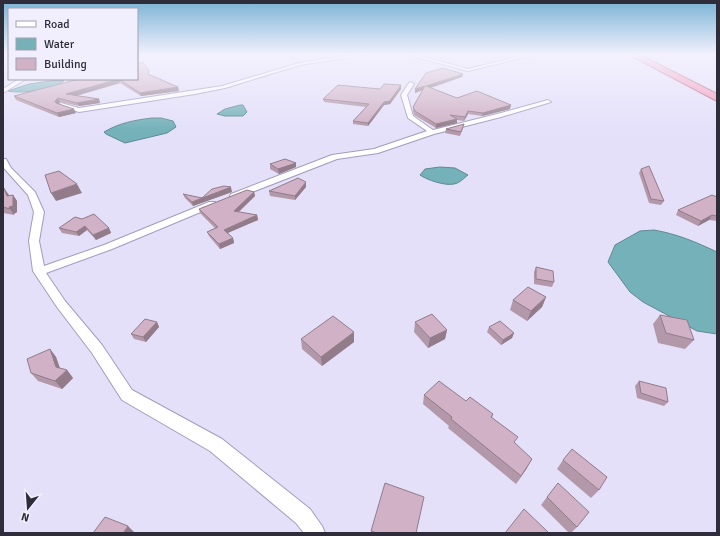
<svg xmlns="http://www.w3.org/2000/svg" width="720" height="536" viewBox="0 0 720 536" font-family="Signika,sans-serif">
<rect width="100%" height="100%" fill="#e4e0fa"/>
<g fill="#74b1b9" stroke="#5f8993">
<path d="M57,80L64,81C55,90 20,94 8,91L29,84Z"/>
<polygon points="240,105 243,105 247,112 243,116 225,116 217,114 225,109"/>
<path d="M152,118H161L173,121L176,127L167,133L125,143L106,134L104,132C119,123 135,120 152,118Z"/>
<path d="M440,167L455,168L468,175C464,178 460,183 454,184C445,186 427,180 420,175L425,169Z"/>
<path d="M654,230C677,234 696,242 717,252V334L697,331L643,302L630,292L608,262L615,245L640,231Z"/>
</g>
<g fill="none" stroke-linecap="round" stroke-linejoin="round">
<defs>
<g id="minor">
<polygon points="349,55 362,55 300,65 225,88 195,94 79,112 58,105 61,103 79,108 222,86 299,63"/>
<polygon points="409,55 417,55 468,69 525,55 534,55 468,71"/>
<polygon points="19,79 26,79 3,93 3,89"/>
<polygon points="411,82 414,84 407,95 413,116 433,130 497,114 548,100 551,102 501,117 434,134 378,153 337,159 237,198 231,198 230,196 231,194 332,155 374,149 427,131 408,118 401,95 409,83"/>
<polygon points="3,159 6,159 11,168 35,192 44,212 39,241 44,266 104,245 209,202 215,202 217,204 215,206 112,249 46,273 65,301 102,345 132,390 222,439 310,509 322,526 325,533 304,533 296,523 210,451 122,400 92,353 57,307 33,271 29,241 34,212 28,195 3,167"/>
</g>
<polygon id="trunk" points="630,55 640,55 717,94 717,101"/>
</defs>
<use href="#minor" stroke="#a29cbb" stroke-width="2"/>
<use href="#trunk" stroke="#af607e" stroke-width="2"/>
<use href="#minor" fill="#fff" fill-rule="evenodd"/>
<use href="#trunk" fill="#f696b6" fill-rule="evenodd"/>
</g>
<g fill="#b398a9">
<polygon points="150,75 178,87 179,91 141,96 120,83 76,96 99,99 100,103 79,106 60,102 58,103 76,113 59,117 16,100 14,96"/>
<polygon points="462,77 431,88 457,98 510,109 482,116 468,114 464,121 457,120 457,123 436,128 414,115 413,111 413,107 423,90 415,93 415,89"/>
<polygon points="380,89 401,89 390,104 384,105 368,126 353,124 353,121 366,107 324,102 323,99"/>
<polygon points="463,128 460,136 445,133 446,129"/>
<polygon points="270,164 296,167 279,174 270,169"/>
<polygon points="641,169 664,201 661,205 649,203 639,173"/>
<polygon points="306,187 295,200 270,196 269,191"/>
<polygon points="3,189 9,196 13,195 17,201 17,212 14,214 14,215 3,213"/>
<polygon points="232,192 193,206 185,198 183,194 202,198"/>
<polygon points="254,192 255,196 239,212 257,215 258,220 228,233 233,238 234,243 220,249 209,236 207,232 215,228 200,213 199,209"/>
<polygon points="717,197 717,221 709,220 698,226 676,215 678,210"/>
<polygon points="75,217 109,228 111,233 96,240 87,230 79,236 62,233 59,228"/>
<polygon points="536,267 554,282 552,287 534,284 534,272"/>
<polygon points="546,297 542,307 527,321 510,310 513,300"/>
<polygon points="660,315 694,340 685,349 658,343 653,324"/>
<polygon points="157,322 159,327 146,342 134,339 131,334"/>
<polygon points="415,322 447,330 445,339 428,348 414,332"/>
<polygon points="489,327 514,333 512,338 501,345 487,332"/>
<polygon points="301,339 354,342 322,366 302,349"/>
<polygon points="50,349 56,357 60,368 67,370 73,378 62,389 38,381 31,373"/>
<polygon points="639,381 668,402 664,406 637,398 635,386"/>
<polygon points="424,395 466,401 493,414 492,418 515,444 527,468 516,484 448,428 449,426 423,404"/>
<polygon points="563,460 599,490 591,498 557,469"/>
<polygon points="547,497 577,527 571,533 569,533 541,505"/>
<polygon points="371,531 416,533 371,533"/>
</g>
<g fill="#927c8a">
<polygon points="463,74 462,77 426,89 426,86"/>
<polygon points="119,79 120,83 68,98 66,94"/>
<polygon points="401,85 401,89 390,104 384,105 368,126 368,123 384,102"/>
<polygon points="425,86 425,89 415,93 415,89"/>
<polygon points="178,87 179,91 141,96 140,93"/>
<polygon points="58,98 60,102 57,105 55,101"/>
<polygon points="99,99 100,103 79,106 77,103"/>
<polygon points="511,105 510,109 482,116 483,113"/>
<polygon points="74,109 76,113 59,117 57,113"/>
<polygon points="468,111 468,114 464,121 465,117"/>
<polygon points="457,119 457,123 436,128 436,124"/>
<polygon points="296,163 296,167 279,174 278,169"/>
<polygon points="306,182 306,187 295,200 295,196"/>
<polygon points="77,184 82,193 56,201 51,193"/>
<polygon points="231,187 232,192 193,206 192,202"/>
<polygon points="4,188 9,195 11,203 7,196"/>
<polygon points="254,192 255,196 235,215 234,211"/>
<polygon points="13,195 17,201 17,212 14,214 14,215 9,207"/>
<polygon points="257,215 258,220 225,234 224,230"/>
<polygon points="712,215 709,220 698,226 701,221"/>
<polygon points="85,226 87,230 79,236 76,232"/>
<polygon points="109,228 111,233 96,240 93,235"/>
<polygon points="233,238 234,243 220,249 219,244"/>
<polygon points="546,297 542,307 527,321 531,311"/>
<polygon points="157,322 159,327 146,342 143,337"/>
<polygon points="447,330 445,339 428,348 430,338"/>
<polygon points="354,332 354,342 322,366 321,357"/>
<polygon points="514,333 512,338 501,345 503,340"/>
<polygon points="50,349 56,357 62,375 67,370 73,378 62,389 55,381 56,367"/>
<polygon points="532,459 527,468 516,484 521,476"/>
<polygon points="128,526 134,532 133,533 126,533 124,532"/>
</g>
<g fill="#d0b1c5" stroke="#927c8a">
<polygon points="143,62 149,71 148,74 178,87 140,93 119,79 66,94 99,99 77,103 58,98 55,101 56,103 74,109 57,113 14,96 79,79 137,79 137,64"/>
<polygon points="443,68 463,74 426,86 457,98 477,91 511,105 483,113 468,111 465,117 450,115 457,119 436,124 415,111 413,107 425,86 415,89 426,73"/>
<polygon points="384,84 401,85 390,101 384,102 368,123 353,121 369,104 323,99 338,85 380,89"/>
<polygon points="464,124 461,132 446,129"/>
<polygon points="285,159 296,163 278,169 270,164"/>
<polygon points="649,166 664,201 651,199 641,169"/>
<polygon points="59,171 77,184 51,193 45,175"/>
<polygon points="298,178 306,182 295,196 269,191"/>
<polygon points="224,186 231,187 192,202 183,194 202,198 212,189"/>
<polygon points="4,188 7,196 13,195 13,206 9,207 10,209 3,207 3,189"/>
<polygon points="247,190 254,192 234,211 257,215 224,230 233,238 219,244 207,232 218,227 199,209"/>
<polygon points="712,195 717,197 717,216 712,215 701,221 678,210"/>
<polygon points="94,214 109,228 93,235 85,226 76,232 59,228 75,217 82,219"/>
<polygon points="536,267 553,271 554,282 536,279"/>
<polygon points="528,287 546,297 531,311 513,300"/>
<polygon points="432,314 447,330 430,338 415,322"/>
<polygon points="660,315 687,320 694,340 666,333"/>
<polygon points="333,316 354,332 321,357 301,339"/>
<polygon points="145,319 157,322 143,337 131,334"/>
<polygon points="500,321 514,333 503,340 489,327"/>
<polygon points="50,349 56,367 67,370 55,381 31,373 27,359"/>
<polygon points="439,381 466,401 470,397 493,414 491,417 518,437 514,442 532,459 521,476 451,419 452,417 424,395"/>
<polygon points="639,381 666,388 668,402 641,393"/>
<polygon points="572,449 607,477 599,490 563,460"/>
<polygon points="385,483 424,497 416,533 377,533 371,531"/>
<polygon points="558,483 589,512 577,527 547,497"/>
<polygon points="524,509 549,533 505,533"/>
<polygon points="105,517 128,526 124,532 128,533 93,533"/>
</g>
<linearGradient id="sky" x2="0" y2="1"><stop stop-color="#79b3d5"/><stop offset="0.42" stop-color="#f3f1fd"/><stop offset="1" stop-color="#f3f1fd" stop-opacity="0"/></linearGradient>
<rect width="720" height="130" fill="url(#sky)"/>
<rect width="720" height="536" fill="none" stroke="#2f2d39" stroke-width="8"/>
<rect x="8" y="8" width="130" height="72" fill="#f1effd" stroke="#a3a1af"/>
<rect x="16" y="21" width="20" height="6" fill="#ffffff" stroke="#a3a1af"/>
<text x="44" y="28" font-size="12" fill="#2f2d39">Road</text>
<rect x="16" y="38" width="20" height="12" fill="#74b1b9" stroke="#a3a1af"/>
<text x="44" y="48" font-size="12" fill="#2f2d39">Water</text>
<rect x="16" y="58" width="20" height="12" fill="#d0b1c5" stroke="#a3a1af"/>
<text x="44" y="68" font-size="12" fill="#2f2d39">Building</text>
<g transform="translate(28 508) rotate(197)" stroke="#f1effd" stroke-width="3" paint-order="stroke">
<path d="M0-3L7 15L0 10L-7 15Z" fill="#2f2d39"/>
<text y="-6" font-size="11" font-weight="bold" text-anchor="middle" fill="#2f2d39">N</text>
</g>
</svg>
